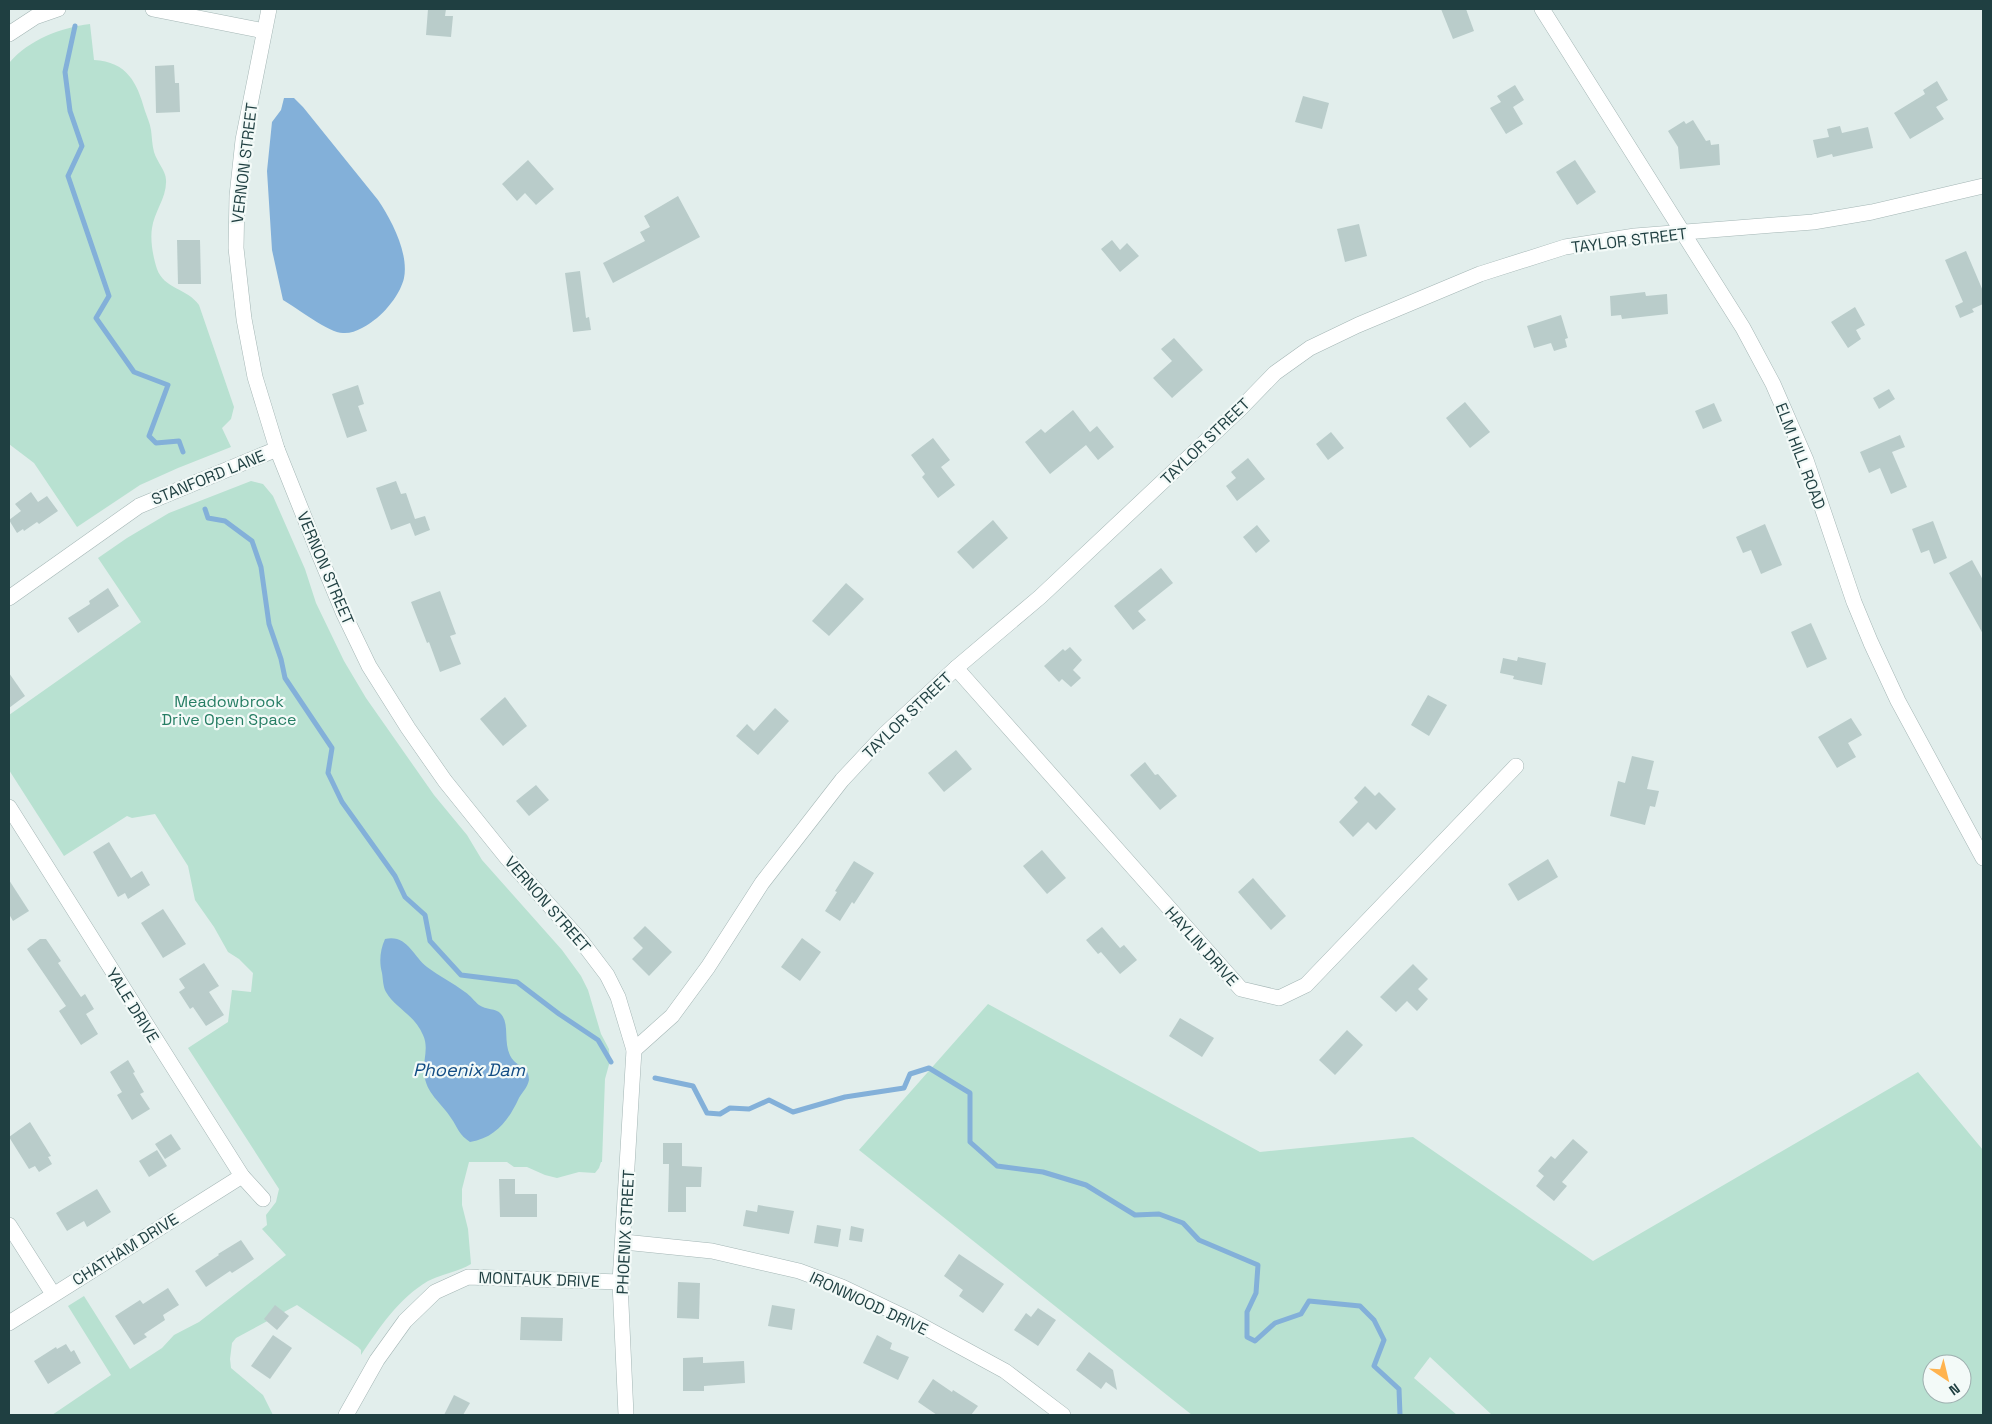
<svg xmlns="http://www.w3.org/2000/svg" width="1992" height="1424" viewBox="0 0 1992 1424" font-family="'Space Grotesk',sans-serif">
<rect width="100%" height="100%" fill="#e2eeec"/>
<g fill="#b8e1d1" fill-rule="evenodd">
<path d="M90,24L94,60C127,62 137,82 145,111C147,117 150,123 151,130C152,137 152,145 154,152C157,162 166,171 166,180C167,197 154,212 152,228C150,240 153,257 157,269C164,289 187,288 199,305L234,407L231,419L222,428L231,447L178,468L140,485L77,527L34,463L9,444V63C30,39 60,28 90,24Z"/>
<path d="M251,481L263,484L273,496L305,569L316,603L344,661L366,698L434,795L467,835L482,860L562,950L581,976L588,990L601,1034L609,1049L610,1061L605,1079L602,1162H601L599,1168L595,1173L579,1172L557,1178L545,1175L527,1167H514L507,1162H469L462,1189V1205L468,1229L471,1264C458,1272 442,1274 428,1281C398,1299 380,1327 361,1355V1350L358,1347L297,1305L236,1338L232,1343L230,1359L231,1368L263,1395L273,1415H52L111,1375L68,1306L84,1296L130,1369L162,1348L174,1335L199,1322L286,1255L262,1229L267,1225L266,1215L276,1202L279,1189L188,1048L228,1022L232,990L251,992L253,973L239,959L228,952L214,927L195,900L188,866L155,814L132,818L127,816L64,856L9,770V715L141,622L98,558L127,538L169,513Z"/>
<path d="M988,1004L1260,1152L1413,1137L1593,1261L1918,1072L1983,1150V1415H1492L1430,1357L1414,1378L1457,1415H1192L859,1150ZM1932,1364H1962V1394H1932Z"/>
</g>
<g fill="#83b0d9">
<path d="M284,98H294L303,107L378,200C391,219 409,253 404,278C401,292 388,309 377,318C368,325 355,334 343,333C329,333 297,308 283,300L272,250L267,171L272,122L281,110Z"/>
<path d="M385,939C407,934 413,956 427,967C439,976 453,983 465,992C471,996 474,1001 479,1005C486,1010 496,1008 501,1014C511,1025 501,1047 514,1061C521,1068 529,1068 529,1080C527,1089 521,1093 518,1100C508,1121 495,1138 470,1142C459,1135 458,1128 451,1118C441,1102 426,1094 424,1073C423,1060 429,1048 423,1035C415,1015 395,1008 386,992C383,987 383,979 382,973C379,962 380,950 385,939Z"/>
</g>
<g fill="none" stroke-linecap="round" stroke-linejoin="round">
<g stroke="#83b0d9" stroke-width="5">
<polyline points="75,26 65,72 70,111 82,146 68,176 109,296 96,318 134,372 168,385 149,436 156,443 179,441 183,452"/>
<polyline points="205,509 208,518 225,521 252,541 261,567 269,624 281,659 285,678 332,748 328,773 342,802 395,876 405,897 425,915 430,941 461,975 517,982 559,1014 598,1040 611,1062"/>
<polyline points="655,1078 693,1086 707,1113 720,1114 730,1108 749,1109 769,1100 793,1112 845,1097 904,1088 910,1074 929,1068 970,1093 970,1142 997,1166 1043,1172 1086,1185 1135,1215 1159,1214 1183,1223 1199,1240 1258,1265 1256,1293 1247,1312 1247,1337 1255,1341 1275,1323 1301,1314 1309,1301 1360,1306 1374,1320 1384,1340 1374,1366 1399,1389 1400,1415"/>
</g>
</g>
<g fill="#b9ccca">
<polygon points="428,9 446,9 445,16 453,16 451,37 426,35"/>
<polygon points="1441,9 1466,9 1474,31 1453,39"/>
<polygon points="174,65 175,83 179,83 180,112 156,113 155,66"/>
<polygon points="1937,81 1948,100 1936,107 1944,119 1910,139 1894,113 1925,94 1923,90"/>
<polygon points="1515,85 1524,100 1513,107 1523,124 1506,134 1490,108 1501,102 1497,96"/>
<polygon points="1303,96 1329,103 1322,129 1295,122"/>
<polygon points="1693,120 1706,141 1710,140 1711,145 1719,144 1720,165 1680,169 1678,147 1668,131 1684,121 1686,124"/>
<polygon points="1840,126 1842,133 1868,127 1873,148 1833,157 1832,154 1817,158 1813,140 1829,137 1827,129"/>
<polygon points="528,160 554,189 536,205 525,193 517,201 502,184"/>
<polygon points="1575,160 1596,192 1577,205 1556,172"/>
<polygon points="678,196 700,237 613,283 603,263 645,241 640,232 650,227 644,216"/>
<polygon points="1359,224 1367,256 1345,262 1337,229"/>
<polygon points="177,240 200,240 201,284 178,284"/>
<polygon points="1112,240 1120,250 1127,243 1139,256 1120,272 1101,249"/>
<polygon points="1966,251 1983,291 1983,304 1972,309 1974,312 1960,318 1955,306 1963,302 1945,260"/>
<polygon points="580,271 586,318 589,317 591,330 573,332 565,273"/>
<polygon points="1645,292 1646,296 1667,294 1668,314 1622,319 1621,315 1611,316 1610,296"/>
<polygon points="1855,307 1865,325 1856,330 1861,339 1848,348 1831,322"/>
<polygon points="1561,315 1568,338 1565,339 1567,347 1554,351 1551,343 1534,348 1527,326"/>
<polygon points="1174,338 1203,370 1172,398 1153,378 1172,361 1161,349"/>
<polygon points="358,385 364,404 358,406 367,431 347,438 332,394"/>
<polygon points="1889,389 1895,399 1879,409 1873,398"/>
<polygon points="1465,402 1490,432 1470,448 1446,418"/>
<polygon points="1714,403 1722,421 1703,429 1695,411"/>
<polygon points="1073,410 1090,432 1097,426 1114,447 1098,460 1086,445 1050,474 1025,442 1041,429 1045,433"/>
<polygon points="1331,432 1344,448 1328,460 1316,444"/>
<polygon points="1900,435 1905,447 1892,452 1907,487 1891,494 1880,468 1869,473 1860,452"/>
<polygon points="933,438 950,460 941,467 955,485 938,498 922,477 925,474 911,455"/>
<polygon points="1248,458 1265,479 1237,501 1226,486 1236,478 1231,472"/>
<polygon points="396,481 401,494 406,493 415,519 425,516 430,530 415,536 410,523 391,530 376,488"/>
<polygon points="31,492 38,502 47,496 58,511 39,524 37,522 24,531 23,529 17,533 9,520 21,511 15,504"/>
<polygon points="993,520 1008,538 973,569 957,552"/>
<polygon points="1933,521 1947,558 1934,564 1929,550 1921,553 1912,529"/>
<polygon points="1765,524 1782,565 1761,574 1751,550 1743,553 1736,537"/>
<polygon points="1257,525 1270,541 1256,553 1243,537"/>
<polygon points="1972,560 1983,580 1983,634 1949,573"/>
<polygon points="1161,568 1173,583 1138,611 1146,620 1133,630 1114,606"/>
<polygon points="846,583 864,599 829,636 812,621"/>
<polygon points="108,588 119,606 78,633 68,618 90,604 89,601"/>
<polygon points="440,591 456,634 450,636 461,664 440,672 429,642 427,643 411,602"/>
<polygon points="1811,623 1827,659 1807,668 1791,632"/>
<polygon points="1070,647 1082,660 1073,670 1081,678 1071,687 1062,679 1059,682 1044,666 1063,649 1065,651"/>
<polygon points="1518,657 1546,663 1542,685 1513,679 1514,676 1500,673 1503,658 1517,661"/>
<polygon points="9,673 25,696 9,708"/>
<polygon points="1428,695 1447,705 1429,736 1411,725"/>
<polygon points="505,697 527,726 503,746 480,719"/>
<polygon points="775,708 789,721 758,755 736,736 747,724 754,731"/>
<polygon points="1851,718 1862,735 1848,743 1856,757 1837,768 1818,737"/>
<polygon points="956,750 972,769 944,792 928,773"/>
<polygon points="1632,756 1654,761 1647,789 1659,791 1655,807 1650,806 1645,825 1610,816 1618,781 1625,783"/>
<polygon points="1145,762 1155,775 1158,774 1177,796 1160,810 1130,775"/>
<polygon points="536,785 549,800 529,816 516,801"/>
<polygon points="1365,786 1375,796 1379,792 1396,809 1376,830 1368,822 1353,837 1339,822 1358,802 1354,798"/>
<polygon points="109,842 131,878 142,871 150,885 128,899 125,893 118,897 93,852"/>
<polygon points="1042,850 1066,878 1047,894 1023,866"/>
<polygon points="1548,859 1558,877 1518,901 1508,884"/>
<polygon points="854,861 874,873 854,904 852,902 840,921 825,911 837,892 835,891"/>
<polygon points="1253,878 1286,916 1271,930 1238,892"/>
<polygon points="9,880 29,911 13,921 9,914"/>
<polygon points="163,909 186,944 163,958 141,923"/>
<polygon points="645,926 672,952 649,976 632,959 643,948 633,938"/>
<polygon points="1102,927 1120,948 1124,945 1137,960 1120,974 1101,952 1098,954 1086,940"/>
<polygon points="802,938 821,952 800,981 781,967"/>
<polygon points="40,939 46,939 61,961 58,963 81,997 85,994 94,1009 86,1014 98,1034 81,1045 59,1011 66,1006 27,949"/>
<polygon points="204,963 219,986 209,992 224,1015 206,1026 193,1007 190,1009 179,992 185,988 179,979"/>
<polygon points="1413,964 1428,979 1418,989 1428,999 1417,1011 1407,1001 1396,1012 1380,997"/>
<polygon points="1180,1018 1214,1038 1202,1057 1169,1036"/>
<polygon points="1347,1030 1363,1045 1335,1075 1319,1060"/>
<polygon points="128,1060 135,1072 133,1073 144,1092 140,1094 150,1109 132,1120 117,1095 122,1092 110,1072"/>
<polygon points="30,1122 51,1156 48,1157 52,1164 39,1172 35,1166 29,1169 9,1137"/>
<polygon points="171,1134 181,1149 165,1159 155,1144"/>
<polygon points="1573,1139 1588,1152 1562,1182 1567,1186 1554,1201 1536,1186 1544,1176 1538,1171 1551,1156 1555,1159"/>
<polygon points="663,1143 682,1143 682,1166 702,1167 701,1187 686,1187 686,1212 668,1212 669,1164 663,1164"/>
<polygon points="157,1150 167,1166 149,1177 139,1161"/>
<polygon points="499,1179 515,1179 515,1194 537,1194 537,1217 500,1217"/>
<polygon points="97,1189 111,1212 87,1227 84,1221 67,1231 56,1213"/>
<polygon points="758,1205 794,1211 789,1234 743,1226 746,1210 757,1212"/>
<polygon points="817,1225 841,1229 838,1247 814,1243"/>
<polygon points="851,1226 864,1229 862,1242 849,1240"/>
<polygon points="241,1240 254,1259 232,1273 230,1271 206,1287 195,1271 219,1255 218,1254"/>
<polygon points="959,1254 1004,1284 983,1313 959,1296 963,1290 944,1276"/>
<polygon points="678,1282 700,1283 699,1319 677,1318"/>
<polygon points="168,1288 179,1305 163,1315 165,1320 144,1334 147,1337 134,1345 115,1316 140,1300 143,1304"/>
<polygon points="275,1305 289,1316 277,1330 264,1319"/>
<polygon points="772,1305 795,1309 792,1330 768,1326"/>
<polygon points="1038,1308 1056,1320 1038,1346 1014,1330 1026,1313 1031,1317"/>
<polygon points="521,1317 563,1318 562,1341 520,1340"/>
<polygon points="273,1335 292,1348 270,1379 251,1366"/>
<polygon points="877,1335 892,1343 890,1349 909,1357 898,1380 863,1363"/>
<polygon points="66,1344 71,1352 74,1350 81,1363 48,1384 34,1361 56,1347 57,1349"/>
<polygon points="1089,1352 1113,1370 1117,1390 1106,1382 1101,1389 1076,1370"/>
<polygon points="703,1357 703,1363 744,1361 745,1383 704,1386 704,1391 683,1391 683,1358"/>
<polygon points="933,1379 952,1392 953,1390 978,1406 971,1415 937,1415 918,1402"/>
<polygon points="454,1395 470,1403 463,1415 444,1415"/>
</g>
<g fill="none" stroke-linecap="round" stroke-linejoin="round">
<defs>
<g id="minor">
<polyline points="153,9 264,31"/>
<polyline points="269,9 243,140 237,196 236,248 244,319 255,377 277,449 319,554 343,612 369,666 408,728 445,781 507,858 582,942 607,975 618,997 634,1050 620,1282 626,1415"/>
<polyline points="1542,9 1743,328 1773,384 1806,460 1854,602 1871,643 1898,701 1983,858"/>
<polyline points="9,34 35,17 58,9"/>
<polyline points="9,598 139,506 277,449"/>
<polyline points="956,668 1241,989 1279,998 1306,985 1516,766"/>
<polyline points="9,807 242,1176 263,1199"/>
<polyline points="634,1050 672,1016 708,967 762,883 842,780 886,733 956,668 1040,597 1240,409 1275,373 1310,348 1358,325 1480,274 1565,247 1635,236 1813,222 1872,212 1983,186"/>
<polyline points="9,1225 53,1294"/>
<polyline points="624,1242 712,1251 799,1271 842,1287 913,1321 1005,1371 1063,1415"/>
<polyline points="9,1323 242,1176"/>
<polyline points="346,1415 377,1360 405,1321 435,1292 468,1277 620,1282"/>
</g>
</defs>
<use href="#minor" stroke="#a4b6b5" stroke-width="16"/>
<use href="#minor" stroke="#fff" stroke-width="15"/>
</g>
<g text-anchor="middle" stroke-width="4.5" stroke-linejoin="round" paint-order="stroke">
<g font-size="16" fill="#1f3f41" stroke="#f3faf8">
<text transform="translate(244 163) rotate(-83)" y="6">VERNON STREET</text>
<text transform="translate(1629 240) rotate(-7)" y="6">TAYLOR STREET</text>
<text transform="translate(1205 441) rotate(-44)" y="6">TAYLOR STREET</text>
<text transform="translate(1801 456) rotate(69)" y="6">ELM HILL ROAD</text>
<text transform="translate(208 477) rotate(-22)" y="6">STANFORD LANE</text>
<text transform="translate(326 568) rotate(67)" y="6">VERNON STREET</text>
<text transform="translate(907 715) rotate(-44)" y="6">TAYLOR STREET</text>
<text transform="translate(548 904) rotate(49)" y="6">VERNON STREET</text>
<text transform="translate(1202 946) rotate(48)" y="6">HAYLIN DRIVE</text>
<text transform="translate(133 1005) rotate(58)" y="6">YALE DRIVE</text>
<text transform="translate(625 1232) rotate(-87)" y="6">PHOENIX STREET</text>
<text transform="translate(125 1249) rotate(-32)" y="6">CHATHAM DRIVE</text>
<text transform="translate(539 1279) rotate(2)" y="6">MONTAUK DRIVE</text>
<text transform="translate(869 1303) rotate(25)" y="6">IRONWOOD DRIVE</text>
</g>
<g font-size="16" fill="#257d63" stroke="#f3faf8">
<text x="229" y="707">Meadowbrook<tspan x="229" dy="18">Drive Open Space</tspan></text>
</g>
<g font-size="18" font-style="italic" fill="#124c84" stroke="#f3faf8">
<text x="469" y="1076">Phoenix Dam</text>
</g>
</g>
<rect width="1992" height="1424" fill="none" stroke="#1f3f41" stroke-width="20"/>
<g transform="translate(1947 1379) rotate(145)"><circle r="24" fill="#f3faf8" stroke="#9eafaf"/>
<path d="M0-4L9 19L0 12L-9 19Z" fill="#ffb34e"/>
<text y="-8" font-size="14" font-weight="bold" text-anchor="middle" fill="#1f3f41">N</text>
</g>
</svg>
